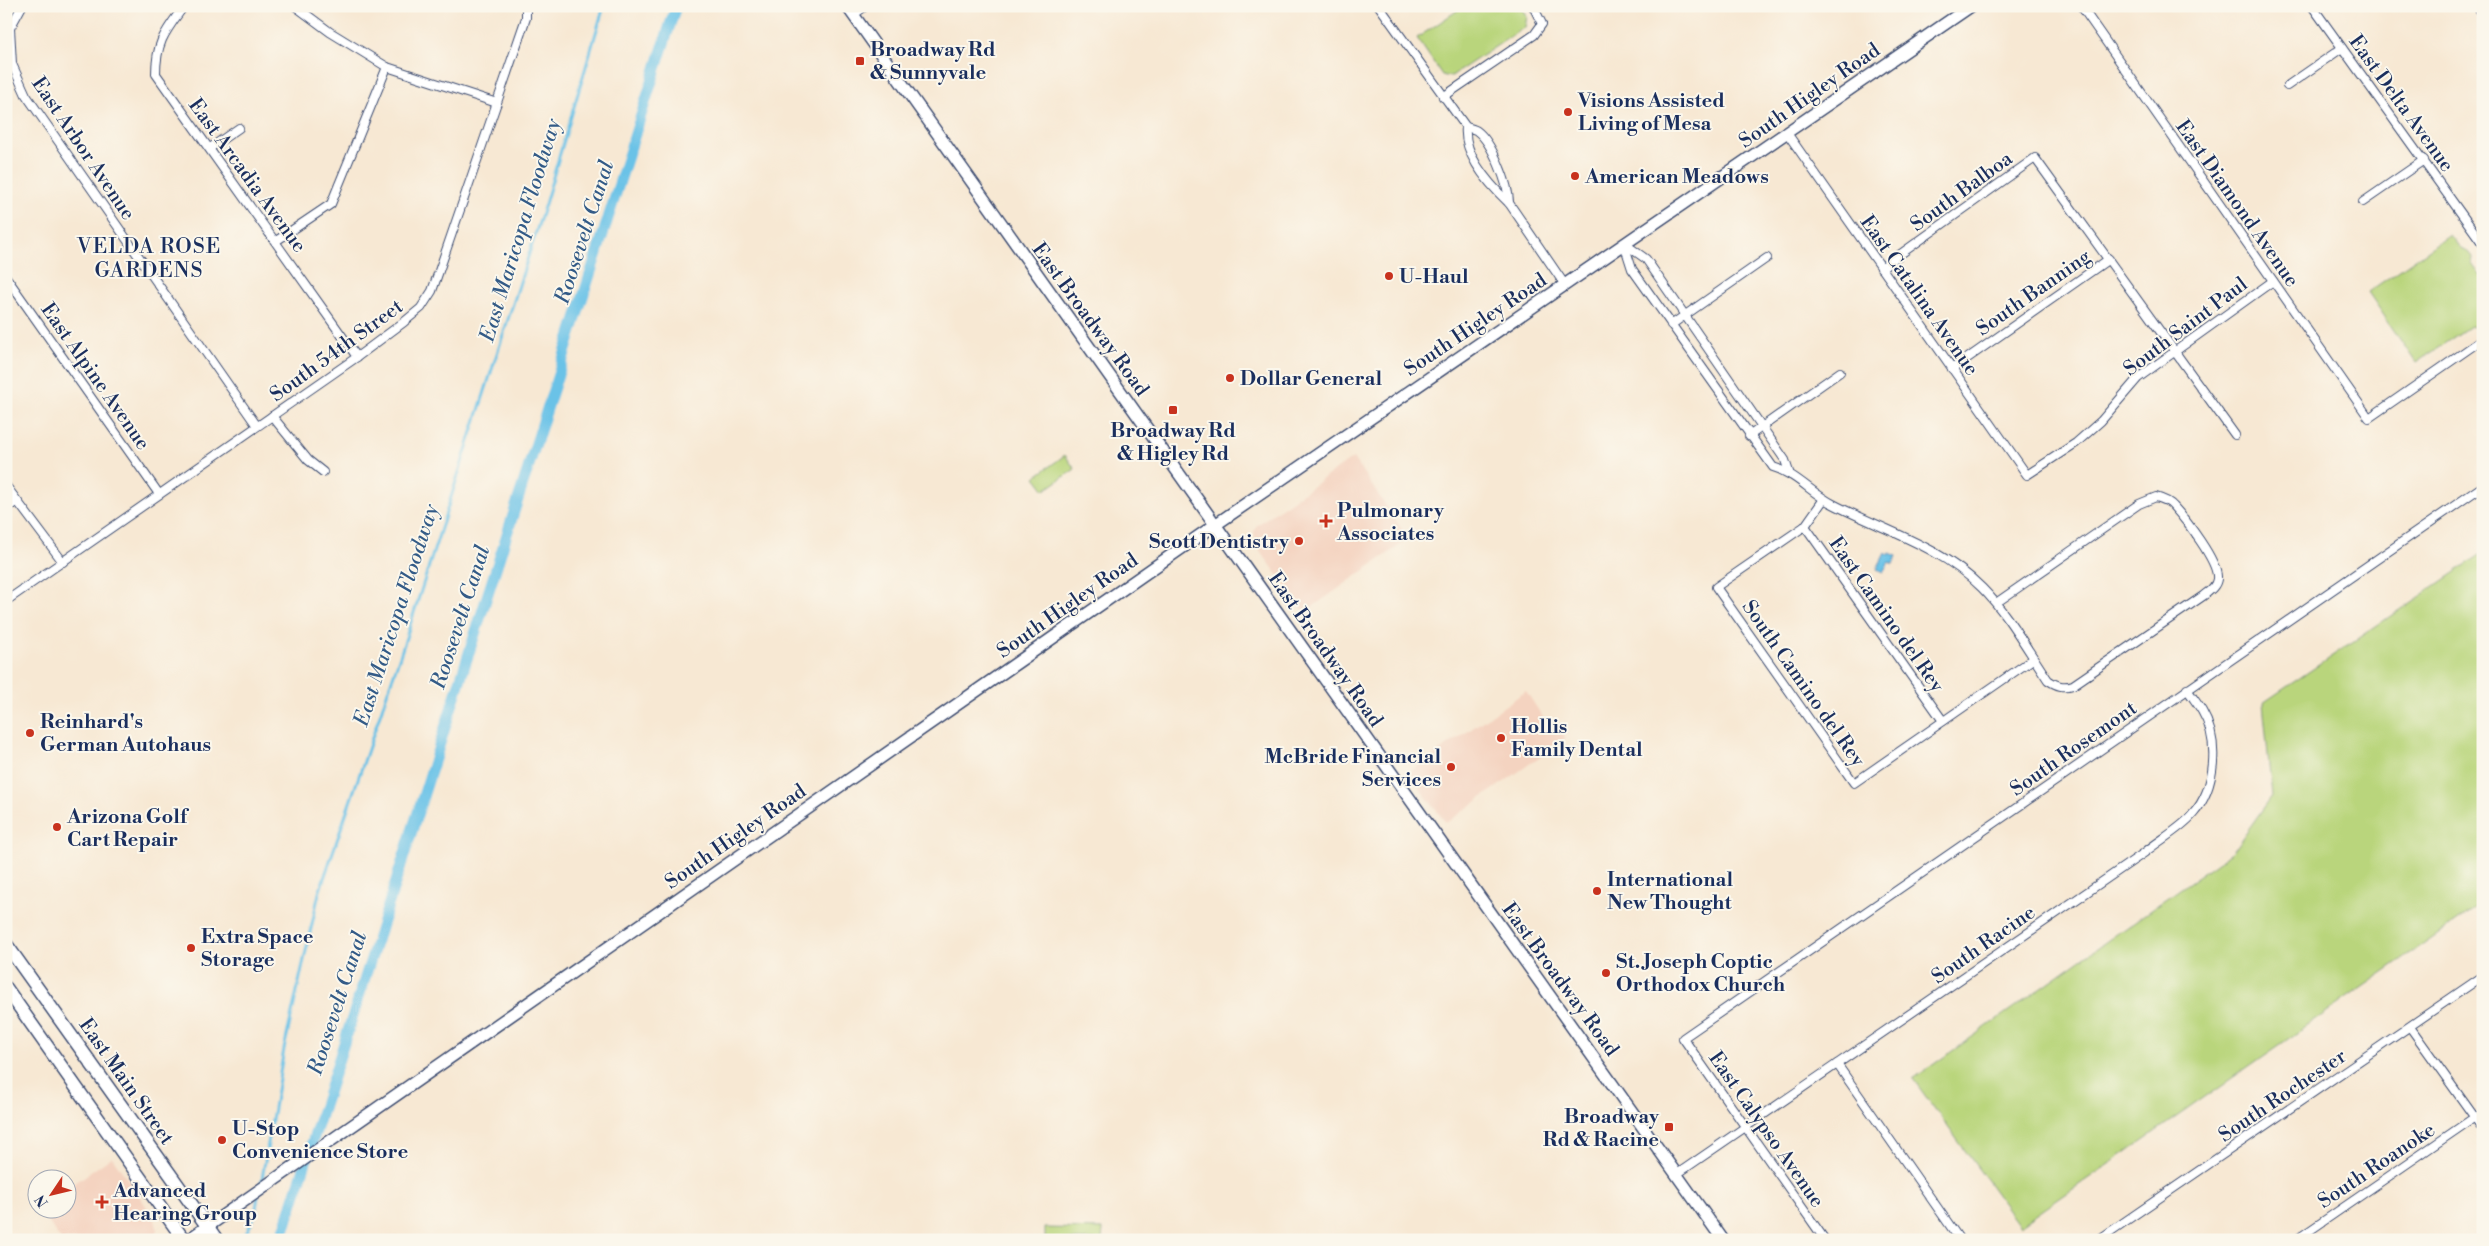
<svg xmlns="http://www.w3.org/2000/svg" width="2489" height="1246" viewBox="0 0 2489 1246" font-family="'Libre Bodoni',serif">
<rect width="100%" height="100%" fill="#fbf7ec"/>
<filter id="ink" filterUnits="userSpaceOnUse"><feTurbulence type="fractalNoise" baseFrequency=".02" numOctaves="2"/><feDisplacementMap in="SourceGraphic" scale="10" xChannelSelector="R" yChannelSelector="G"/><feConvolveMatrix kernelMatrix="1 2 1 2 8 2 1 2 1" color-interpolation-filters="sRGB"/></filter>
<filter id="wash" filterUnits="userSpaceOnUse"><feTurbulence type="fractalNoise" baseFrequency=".0096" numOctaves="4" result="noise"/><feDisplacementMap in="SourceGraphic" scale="20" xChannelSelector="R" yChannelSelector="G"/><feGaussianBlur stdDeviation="1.12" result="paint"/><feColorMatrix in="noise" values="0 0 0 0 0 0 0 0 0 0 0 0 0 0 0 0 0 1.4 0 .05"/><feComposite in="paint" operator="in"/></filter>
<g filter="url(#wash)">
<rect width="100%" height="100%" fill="#f7e8d3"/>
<g fill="#f4d3c0">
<polygon points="1353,458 1409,539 1305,612 1256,545 1254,531 1257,525"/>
<polygon points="1526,691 1553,733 1560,729 1566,738 1446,823 1408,773"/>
<polygon points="112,1157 155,1219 157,1229 155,1235 151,1240 61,1240 39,1209 68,1208 68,1188"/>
</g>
<g fill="#b9d57c" stroke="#6a826d">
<polygon points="1456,6 1520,6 1527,17 1525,27 1450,77 1442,75 1417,38 1458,10"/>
<polygon points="2450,235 2461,249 2469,252 2473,257 2472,264 2480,275 2483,275 2483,331 2470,326 2416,363 2368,292"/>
<polygon points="1065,455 1075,469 1045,490 1035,477"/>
<polygon points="2483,553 2483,903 2020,1226 1913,1079 2232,852 2272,796 2263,703"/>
<polygon points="1045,1228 1103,1229 1102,1240 1045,1240"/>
</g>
<polygon fill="#6ac2e7" stroke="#4278a2" points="1885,553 1889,555 1890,553 1897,556 1893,564 1889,562 1883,572 1877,569"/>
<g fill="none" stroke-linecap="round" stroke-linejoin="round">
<g stroke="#6ac2e7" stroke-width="3">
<polyline points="261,1185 284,1049 319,893 402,650 545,204 604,6"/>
<polyline points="243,1240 255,1215 258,1196"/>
</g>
<polyline stroke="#6ac2e7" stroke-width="11" points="281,1240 676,6"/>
</g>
</g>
<g filter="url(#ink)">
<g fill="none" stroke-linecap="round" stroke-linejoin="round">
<defs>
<g id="minor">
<polyline points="22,6 10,28 12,64 26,95 257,426"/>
<path d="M184,6C166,31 156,41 156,74L357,357"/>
<polyline points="295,6 330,32 387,67 497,103"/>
<path d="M1379,6L1466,127C1469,128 1475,129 1477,131C1492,142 1509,185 1509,203"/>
<polyline points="2081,6 2369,418 2483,339"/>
<polyline points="2312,6 2483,244"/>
<polyline points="2477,6 2483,14"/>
<polyline points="2287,86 2342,48"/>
<polyline points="1443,97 1534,35 1542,24 1533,6"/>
<path d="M1466,127C1463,155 1490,185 1509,203L1565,285"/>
<polyline points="1787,133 2027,475 2076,443 2101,421 2138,378 2273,281"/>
<polyline points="210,148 239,128"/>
<polyline points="2363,202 2424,160"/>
<polyline points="276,241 331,204 387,67"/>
<path d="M1624,244L1632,269L1773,467C1797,474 1811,493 1833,504C1883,530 1941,546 1982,588C2008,614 2027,649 2048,680C2057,686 2063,688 2073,685L2203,596C2209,591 2216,587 2217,579C2219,562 2185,519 2173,506C2169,501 2163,499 2156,497L2139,504L1996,603"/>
<polyline points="1625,244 1646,259 1785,460 1789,472"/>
<polyline points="1881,268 2035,158 2235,435"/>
<polyline points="6,277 159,494"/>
<polyline points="1671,325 1767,258"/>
<polyline points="1952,369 2109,259"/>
<polyline points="272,416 308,460 323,472"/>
<polyline points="1749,436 1840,372"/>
<polyline points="6,486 63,562"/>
<polyline points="1824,499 1805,526 1716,587 1854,783 2033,659"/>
<polyline points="6,509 17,501"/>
<polyline points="1805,526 1943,721"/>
<polyline points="6,601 357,357 404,322 421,308 432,291 439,271 526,18 526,6"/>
<polyline points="2410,1027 2483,1129"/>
<polyline points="1837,1064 1960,1240"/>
<path d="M1677,1174L2144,853C2158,841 2182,828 2193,814C2216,788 2220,741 2202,711C2198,704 2192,697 2187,689"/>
<polyline points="1825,1240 1683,1038 2483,486"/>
<polyline points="2098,1240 2483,976"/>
<polyline points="2296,1240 2475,1117"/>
</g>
<polyline id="tertiary" points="853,14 864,6"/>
<g id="secondary">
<polyline points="847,6 1723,1240"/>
<polyline points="188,1240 1199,536 1971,6"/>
</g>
<g id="primary">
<polyline points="6,944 217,1240"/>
<polyline points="6,988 184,1240"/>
</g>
</defs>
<use href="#minor" stroke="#3c4b70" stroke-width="10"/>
<use href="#tertiary" stroke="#3c4b70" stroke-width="12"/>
<use href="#secondary" stroke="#3c4b70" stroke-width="14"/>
<use href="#primary" stroke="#3c4b70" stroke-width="15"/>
<use href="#minor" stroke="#fff" stroke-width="8"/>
<use href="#tertiary" stroke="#fff" stroke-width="10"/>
<use href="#secondary" stroke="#fff" stroke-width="11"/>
<use href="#primary" stroke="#fff" stroke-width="12"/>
</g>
</g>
<g fill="#c8321e" stroke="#fbf7ec" stroke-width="2">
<rect x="855" y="56" width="10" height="10" rx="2.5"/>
<circle cx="1568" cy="112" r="5"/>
<circle cx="1575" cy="176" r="5"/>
<circle cx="1389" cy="276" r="5"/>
<circle cx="1230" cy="378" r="5"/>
<rect x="1168" y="405" width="10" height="10" rx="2.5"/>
<path d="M1323.5 513.5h5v5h5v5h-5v5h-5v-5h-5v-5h5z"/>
<circle cx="1299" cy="541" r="5"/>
<circle cx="30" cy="733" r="5"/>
<circle cx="1501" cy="738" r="5"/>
<circle cx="1451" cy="767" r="5"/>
<circle cx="57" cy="827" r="5"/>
<circle cx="1597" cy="891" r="5"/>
<circle cx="191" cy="948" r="5"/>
<circle cx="1606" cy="973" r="5"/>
<rect x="1664" y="1122" width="10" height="10" rx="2.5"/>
<circle cx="222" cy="1140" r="5"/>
<path d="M99.5 1194.5h5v5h5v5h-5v5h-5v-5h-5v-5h5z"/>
</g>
<g text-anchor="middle" stroke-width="4" stroke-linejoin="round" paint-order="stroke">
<g font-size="20" font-weight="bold" fill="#1b2f5e" stroke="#fbf7ec" text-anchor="start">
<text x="870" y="56">Broadway Rd<tspan x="870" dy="23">&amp; Sunnyvale</tspan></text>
<text x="1578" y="107">Visions Assisted<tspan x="1578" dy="23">Living of Mesa</tspan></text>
<text x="1585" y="183">American Meadows</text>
<text x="1399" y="283">U-Haul</text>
<text x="1240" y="385">Dollar General</text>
<text x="1173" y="437" text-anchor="middle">Broadway Rd<tspan x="1173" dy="23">&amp; Higley Rd</tspan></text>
<text x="1337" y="517">Pulmonary<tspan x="1337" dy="23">Associates</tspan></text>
<text x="1289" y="548" text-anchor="end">Scott Dentistry</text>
<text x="40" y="728">Reinhard's<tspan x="40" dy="23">German Autohaus</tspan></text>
<text x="1511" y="733">Hollis<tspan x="1511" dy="23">Family Dental</tspan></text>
<text x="1441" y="763" text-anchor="end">McBride Financial<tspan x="1441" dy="23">Services</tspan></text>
<text x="67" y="823">Arizona Golf<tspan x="67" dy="23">Cart Repair</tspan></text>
<text x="1607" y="886">International<tspan x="1607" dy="23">New Thought</tspan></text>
<text x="201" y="943">Extra Space<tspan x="201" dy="23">Storage</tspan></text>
<text x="1616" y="968">St. Joseph Coptic<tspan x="1616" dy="23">Orthodox Church</tspan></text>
<text x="1659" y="1123" text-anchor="end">Broadway<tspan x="1659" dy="23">Rd &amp; Racine</tspan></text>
<text x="232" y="1135">U-Stop<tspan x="232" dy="23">Convenience Store</tspan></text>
<text x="113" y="1197">Advanced<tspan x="113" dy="23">Hearing Group</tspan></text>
</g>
<g font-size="20" fill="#1b2f5e" stroke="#fbf7ec">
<text transform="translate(1809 95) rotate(-35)" y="7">South Higley Road</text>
<text transform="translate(2402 103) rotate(54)" y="7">East Delta Avenue</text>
<text transform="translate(84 148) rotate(56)" y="7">East Arbor Avenue</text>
<text transform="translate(248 175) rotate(54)" y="7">East Arcadia Avenue</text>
<text transform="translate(1961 191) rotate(-36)" y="7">South Balboa</text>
<text transform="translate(2238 203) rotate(55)" y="7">East Diamond Avenue</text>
<text transform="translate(2033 292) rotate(-35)" y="7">South Banning</text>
<text transform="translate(1920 295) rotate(55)" y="7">East Catalina Avenue</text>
<text transform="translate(1091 319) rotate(54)" y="7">East Broadway Road</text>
<text transform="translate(1475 324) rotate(-34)" y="7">South Higley Road</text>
<text transform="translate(2185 326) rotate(-37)" y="7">South Saint Paul</text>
<text transform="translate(336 350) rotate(-36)" y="7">South 54th Street</text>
<text transform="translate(96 376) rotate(55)" y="7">East Alpine Avenue</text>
<text transform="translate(1067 605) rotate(-35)" y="7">South Higley Road</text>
<text transform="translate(1887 614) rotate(55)" y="7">East Camino del Rey</text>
<text transform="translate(1326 649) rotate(55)" y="7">East Broadway Road</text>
<text transform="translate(1804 683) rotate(55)" y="7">South Camino del Rey</text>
<text transform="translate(2073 748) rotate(-35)" y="7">South Rosemont</text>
<text transform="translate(735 836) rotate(-35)" y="7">South Higley Road</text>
<text transform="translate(1983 944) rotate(-35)" y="7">South Racine</text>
<text transform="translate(1561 979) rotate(54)" y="7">East Broadway Road</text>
<text transform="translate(127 1081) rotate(55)" y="7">East Main Street</text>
<text transform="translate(2282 1095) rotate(-34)" y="7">South Rochester</text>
<text transform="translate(1767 1129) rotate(55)" y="7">East Calypso Avenue</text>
<text transform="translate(2376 1165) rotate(-34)" y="7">South Roanoke</text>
</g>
<g font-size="21" font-style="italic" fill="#335b87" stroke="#fbf7ec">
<text transform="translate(520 230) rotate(-73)" y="7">East Maricopa Floodway</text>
<text transform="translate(584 232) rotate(-72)" y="7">Roosevelt Canal</text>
<text transform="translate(396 615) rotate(-72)" y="7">East Maricopa Floodway</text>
<text transform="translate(460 617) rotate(-72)" y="7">Roosevelt Canal</text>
<text transform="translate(337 1003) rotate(-72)" y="7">Roosevelt Canal</text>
</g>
<g font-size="21" letter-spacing="1" fill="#1b2f5e" stroke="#fbf7ec">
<text x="149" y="253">VELDA ROSE<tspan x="149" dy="24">GARDENS</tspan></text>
</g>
</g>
<rect width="2489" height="1246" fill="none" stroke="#fbf7ec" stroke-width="25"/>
<g transform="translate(52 1194) rotate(235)"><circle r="24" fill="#fbf7ec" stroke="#a1a7b3"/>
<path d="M0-4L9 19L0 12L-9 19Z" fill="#c8321e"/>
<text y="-8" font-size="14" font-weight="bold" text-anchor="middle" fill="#1b2f5e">N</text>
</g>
</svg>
